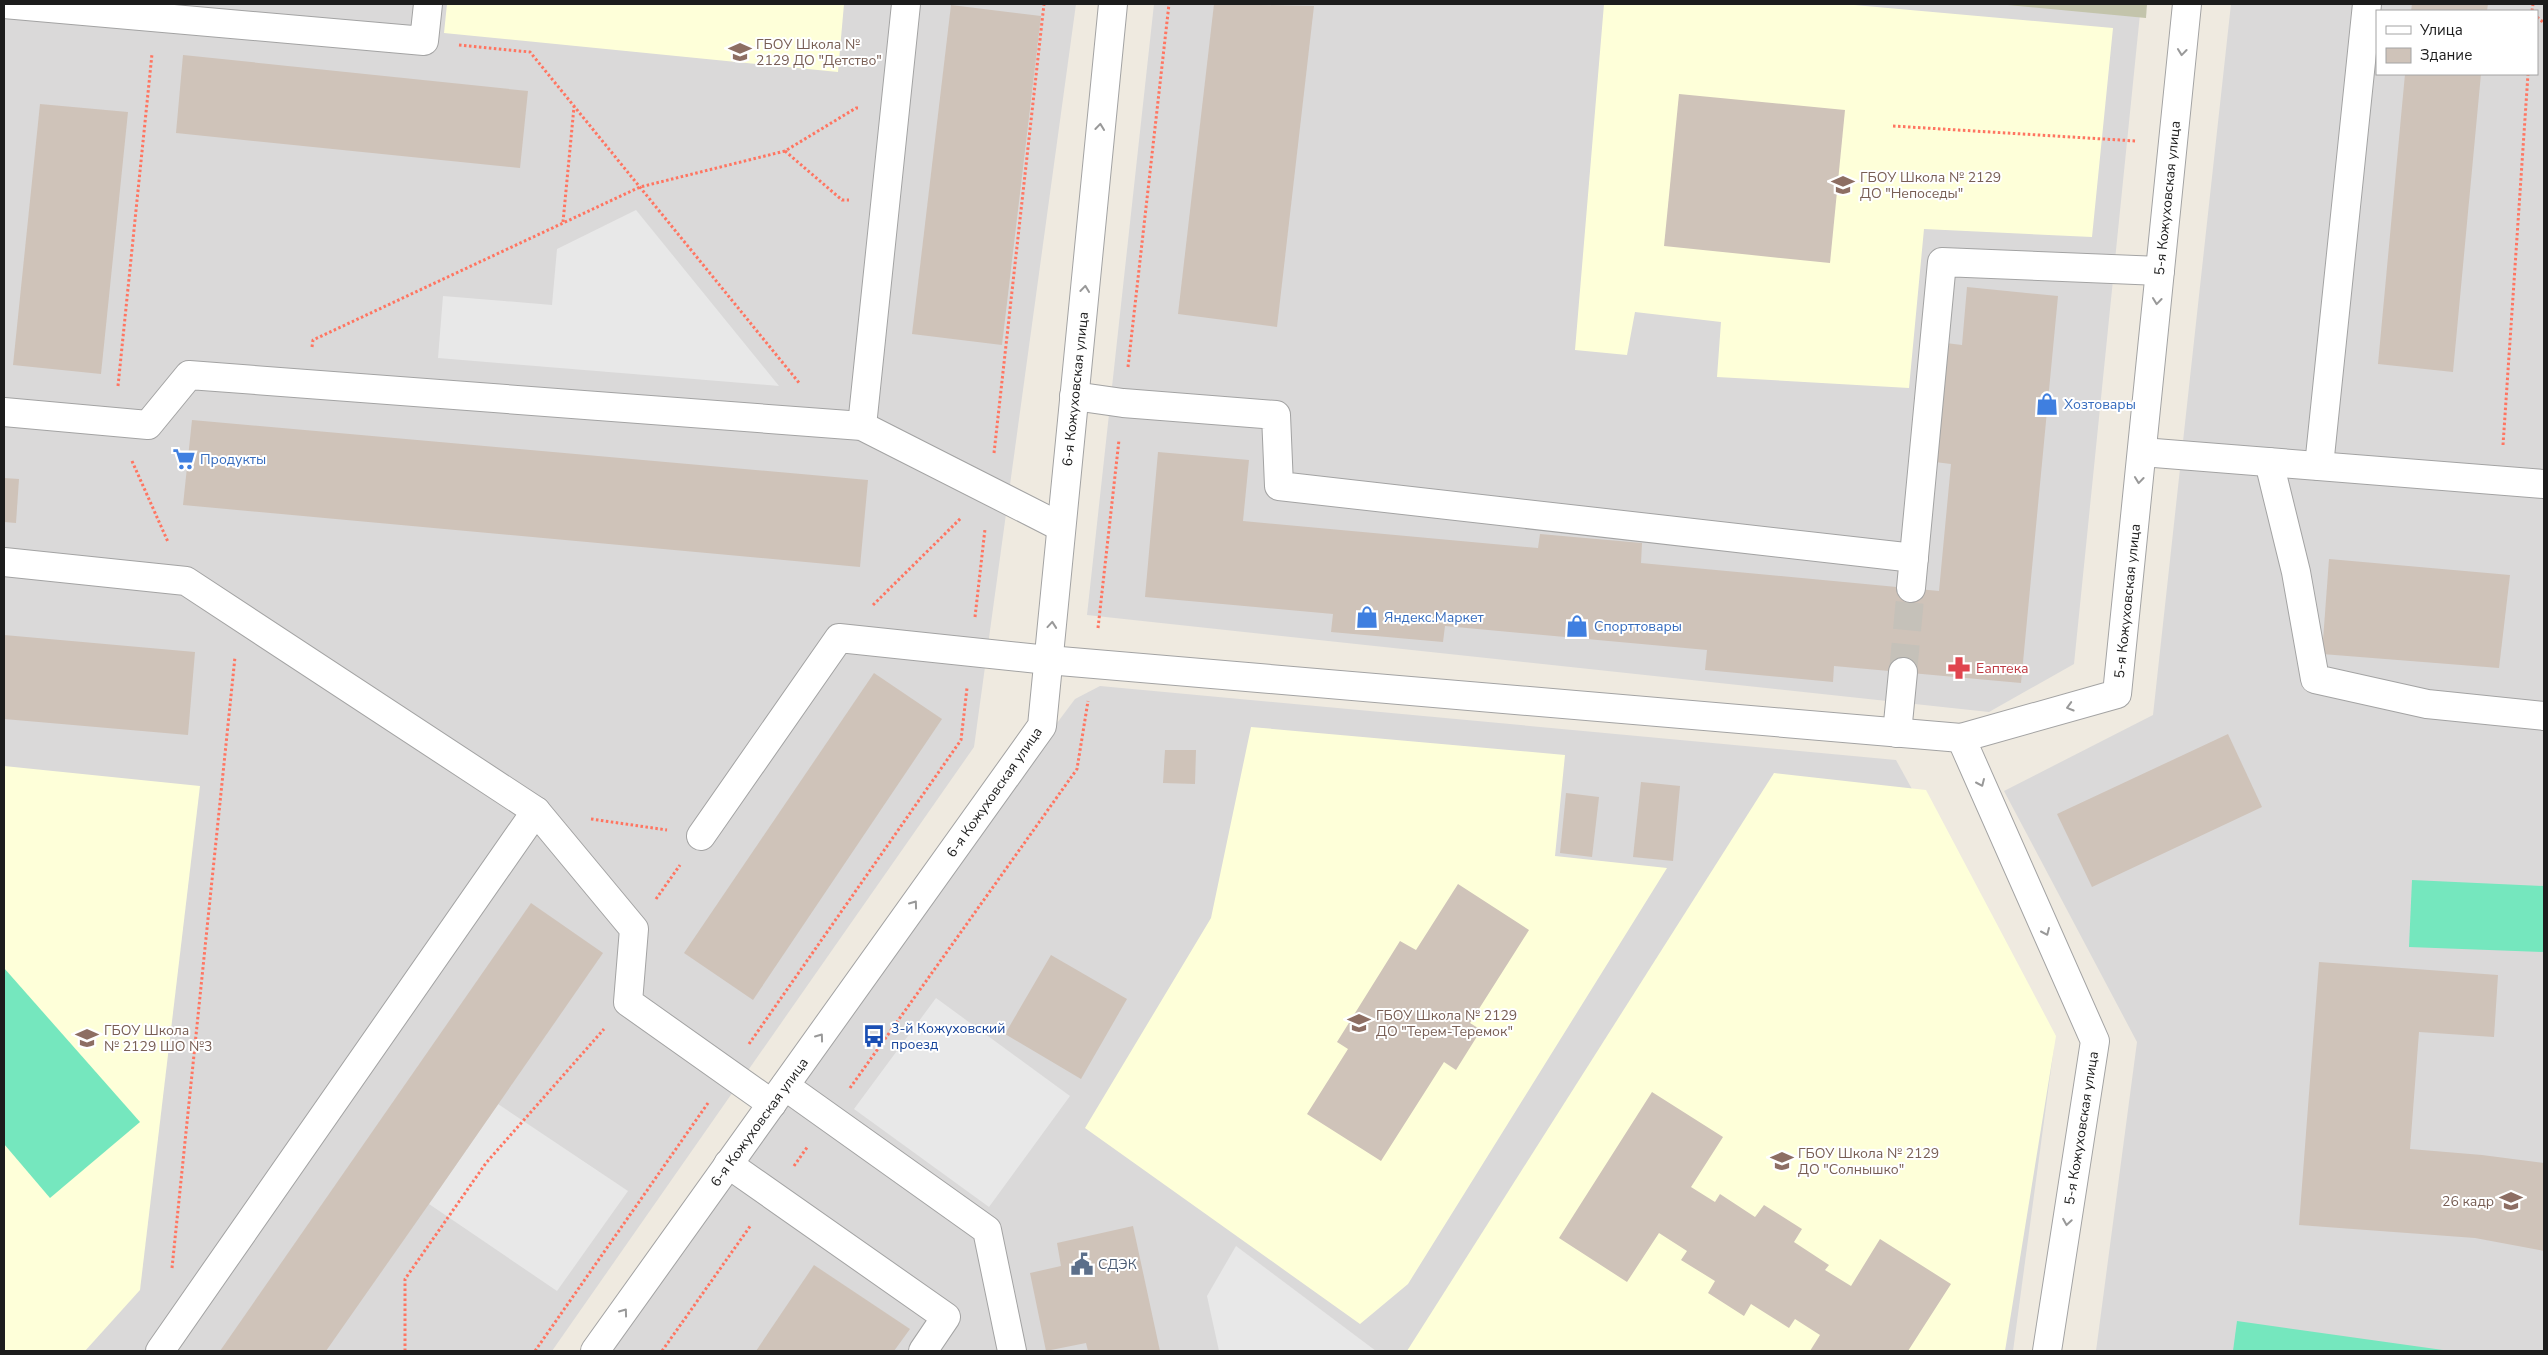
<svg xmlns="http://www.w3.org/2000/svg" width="2548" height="1355" viewBox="0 0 2548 1355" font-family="'Nunito Sans',sans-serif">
<rect width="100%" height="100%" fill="#efeae0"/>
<g fill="#dad9d9" fill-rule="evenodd">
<polygon points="4,4 1076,4 974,747 552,1351 4,1351"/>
<polygon points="1154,4 2141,4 2074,664 1989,712 1087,615"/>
<path d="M2231,4H2544V1351H2096L2137,1042L2004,791L2153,715ZM2377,11H2537V74H2377Z"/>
<polygon points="1100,686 1896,760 2054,1047 2013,1351 602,1351 785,1086 1075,699"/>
</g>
<g fill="#feffd9">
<polygon points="447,4 844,4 838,72 444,33"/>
<polygon points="1604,4 1843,4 2113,28 2092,237 1924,229 1909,388 1717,377 1721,322 1635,312 1627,355 1575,350"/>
<polygon points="1251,727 1565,755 1555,856 1667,868 1408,1284 1360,1324 1085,1128 1211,918"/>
<polygon points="4,766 200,786 140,1290 85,1351 4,1351"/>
<polygon points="1774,773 1926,790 2056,1036 2005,1351 1407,1351"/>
</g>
<polygon fill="#c3c4ab" points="1997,4 2147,4 2146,18"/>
<g fill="#75e7be">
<polygon points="2412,880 2544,886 2544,952 2409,947"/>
<polygon points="4,968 140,1122 50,1198 4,1144"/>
<polygon points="2237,1321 2450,1351 2233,1351"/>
</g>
<g fill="#e8e8e8">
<polygon points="636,210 779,386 438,358 443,296 552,305 557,249"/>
<polygon points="936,998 1070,1096 989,1207 854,1109"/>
<polygon points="498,1104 628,1191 557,1291 429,1204"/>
<polygon points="1236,1246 1376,1351 1219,1351 1207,1296"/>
</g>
<g fill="#cfc3b9">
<polygon points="1214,4 1314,6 1277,327 1178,314"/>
<polygon points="2412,4 2488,4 2487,11 2411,11"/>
<polygon points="951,5 1041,16 1002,345 912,334"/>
<polygon points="183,55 528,91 520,168 176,133"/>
<polygon points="2405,74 2481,74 2453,372 2378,364"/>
<polygon points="1679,94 1845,110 1830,263 1664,246"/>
<polygon points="40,104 128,112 101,374 13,365"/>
<polygon points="1967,287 2058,296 2021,683 1834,666 1833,682 1705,670 1707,650 1445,626 1443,642 1331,632 1333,614 1145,597 1158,452 1249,460 1243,521 1538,548 1540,534 1642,543 1641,563 1939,591 1951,464 1927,461 1938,342 1962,345"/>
<polygon points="192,420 868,480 860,567 183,505"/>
<polygon points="4,478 19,479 16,523 4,522"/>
<polygon points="2329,559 2510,575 2499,668 2322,654"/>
<polygon points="4,635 195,652 188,735 4,719"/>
<polygon points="874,673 942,719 753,1000 684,953"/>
<polygon points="2228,734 2262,807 2092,887 2057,814"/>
<polygon points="1165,750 1196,750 1195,784 1163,783"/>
<polygon points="1641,782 1680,786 1673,861 1633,857"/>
<polygon points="1566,793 1599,797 1592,857 1560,853"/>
<polygon points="1458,884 1529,930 1470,1023 1481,1030 1456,1070 1444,1062 1381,1161 1307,1114 1348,1049 1337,1042 1400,941 1416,950"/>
<polygon points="531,903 603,953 429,1204 326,1351 220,1351"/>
<polygon points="1051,955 1127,999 1081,1079 1005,1034"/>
<polygon points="2319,962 2498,975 2494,1037 2419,1032 2410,1149 2482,1155 2544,1163 2544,1251 2475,1238 2299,1225"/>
<polygon points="1652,1092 1723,1137 1691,1187 1715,1202 1720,1194 1755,1217 1764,1205 1802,1229 1794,1242 1829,1265 1825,1270 1851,1286 1880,1239 1951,1284 1908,1351 1810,1351 1820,1335 1795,1319 1789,1328 1751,1304 1744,1316 1708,1293 1715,1281 1681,1260 1687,1251 1659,1233 1627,1282 1559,1238"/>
<polygon points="1133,1226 1160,1351 1088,1351 1086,1343 1046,1351 1030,1273 1061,1266 1057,1243"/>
<polygon points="814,1265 910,1329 894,1351 756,1351"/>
</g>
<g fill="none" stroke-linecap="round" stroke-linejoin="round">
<polyline stroke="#c5c1b9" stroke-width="28" stroke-dasharray="28 14" stroke-linecap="butt" points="1903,672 1911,588"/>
<defs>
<g id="minor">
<polyline points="4,4 424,41 428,4"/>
<polyline points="1074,396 1123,403 1276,415 1279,486 1914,558"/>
<polyline points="4,412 148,425 189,375 862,426 1061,527"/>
<polyline points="862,426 906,4"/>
<polyline points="2142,452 2544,484"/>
<polyline points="2269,462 2296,572 2315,679 2427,704 2544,716"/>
<polyline points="2319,466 2367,4"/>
<polyline points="4,562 186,581 536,811 634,929 628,1002 772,1104"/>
<polyline points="1911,588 1942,262 2160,271"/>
<polyline points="1897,733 1903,672"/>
<polyline points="701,836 839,638 1048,660 1961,738"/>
<polyline points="785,1086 987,1230 1012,1351"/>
<polyline points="728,1164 946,1317 923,1351"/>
<polyline points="160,1351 536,811"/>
<polyline points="595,1351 1042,726 1113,4"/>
<polyline points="2047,1351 2095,1041 1961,738 2117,694 2187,4"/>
</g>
</defs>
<use href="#minor" stroke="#a3a3a3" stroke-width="30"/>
<g stroke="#ff7561" stroke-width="3" stroke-dasharray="2.5 2.5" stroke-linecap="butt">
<polyline points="2532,11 2533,4"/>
<polyline points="2537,17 2544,23"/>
<polyline points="459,45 530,52 800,384"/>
<polyline points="1893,126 2136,141"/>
<polyline points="785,151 842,200 849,200"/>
<polyline points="563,222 574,107"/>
<polyline points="312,347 313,340 640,187 785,151 856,108 859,108"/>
<polyline points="1128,367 1169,4"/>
<polyline points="118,386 152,54"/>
<polyline points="2503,445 2528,74"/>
<polyline points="994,453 1044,4"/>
<polyline points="132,461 168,542"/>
<polyline points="873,605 961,518"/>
<polyline points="975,617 985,529"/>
<polyline points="1098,628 1119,440"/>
<polyline points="591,819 667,830"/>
<polyline points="656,899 680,865"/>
<polyline points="749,1044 961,740 967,688"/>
<polyline points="850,1088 1077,769 1088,701"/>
<polyline points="794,1166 808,1146"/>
<polyline points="172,1268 235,657"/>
<polyline points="405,1351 405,1279 486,1163 604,1029"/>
<polyline points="535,1351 708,1103"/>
<polyline points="662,1351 751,1225"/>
</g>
<use href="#minor" stroke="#fff" stroke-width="28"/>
</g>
<defs><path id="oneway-chevron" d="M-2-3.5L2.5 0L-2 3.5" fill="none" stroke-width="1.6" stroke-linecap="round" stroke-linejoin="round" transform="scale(1.25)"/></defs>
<g stroke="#999">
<use href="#oneway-chevron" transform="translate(2182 52) rotate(96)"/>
<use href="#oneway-chevron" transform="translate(1100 127) rotate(-84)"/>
<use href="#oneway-chevron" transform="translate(1085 289) rotate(-84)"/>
<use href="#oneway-chevron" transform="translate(2157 301) rotate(96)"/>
<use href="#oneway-chevron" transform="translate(2139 480) rotate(96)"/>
<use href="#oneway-chevron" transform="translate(1052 625) rotate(-85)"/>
<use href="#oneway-chevron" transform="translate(2070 707) rotate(164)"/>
<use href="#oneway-chevron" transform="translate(1981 783) rotate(66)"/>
<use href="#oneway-chevron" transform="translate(914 904) rotate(-54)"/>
<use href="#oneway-chevron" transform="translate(2046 932) rotate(66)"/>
<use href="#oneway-chevron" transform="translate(820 1037) rotate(-54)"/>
<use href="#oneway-chevron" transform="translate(2067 1222) rotate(99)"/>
<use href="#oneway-chevron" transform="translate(624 1312) rotate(-54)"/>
</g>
<defs>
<symbol id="school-bare" viewBox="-9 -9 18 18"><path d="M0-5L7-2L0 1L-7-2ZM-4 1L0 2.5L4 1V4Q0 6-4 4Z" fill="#8d6e63" stroke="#fff" stroke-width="2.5" paint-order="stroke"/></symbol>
<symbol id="shop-bare" viewBox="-9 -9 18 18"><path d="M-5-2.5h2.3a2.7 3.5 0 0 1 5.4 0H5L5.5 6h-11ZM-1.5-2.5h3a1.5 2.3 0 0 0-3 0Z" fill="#3f7fe0" stroke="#fff" stroke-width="2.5" paint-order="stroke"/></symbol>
<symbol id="supermarket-bare" viewBox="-9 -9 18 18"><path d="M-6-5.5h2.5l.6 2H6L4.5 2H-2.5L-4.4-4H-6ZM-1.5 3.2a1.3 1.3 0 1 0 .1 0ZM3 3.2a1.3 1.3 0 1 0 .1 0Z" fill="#3f7fe0" stroke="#fff" stroke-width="2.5" paint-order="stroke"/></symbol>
<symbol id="pharmacy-bare" viewBox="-9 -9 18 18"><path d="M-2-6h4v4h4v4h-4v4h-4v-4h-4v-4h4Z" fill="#e0444e" stroke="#fff" stroke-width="2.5" paint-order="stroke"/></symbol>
<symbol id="bus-bare" viewBox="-9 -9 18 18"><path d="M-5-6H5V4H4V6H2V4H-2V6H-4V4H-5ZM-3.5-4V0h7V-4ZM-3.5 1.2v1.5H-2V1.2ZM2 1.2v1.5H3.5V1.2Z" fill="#1a4fb4" stroke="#fff" stroke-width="2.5" paint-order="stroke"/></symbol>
<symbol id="university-bare" viewBox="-9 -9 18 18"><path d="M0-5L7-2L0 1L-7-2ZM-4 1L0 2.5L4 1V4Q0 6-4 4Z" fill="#8d6e63" stroke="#fff" stroke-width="2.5" paint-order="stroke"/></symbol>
<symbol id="civic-bare" viewBox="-9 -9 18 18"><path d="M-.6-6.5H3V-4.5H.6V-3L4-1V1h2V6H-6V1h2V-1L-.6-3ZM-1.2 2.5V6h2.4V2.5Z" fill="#5c6f8a" stroke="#fff" stroke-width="2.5" paint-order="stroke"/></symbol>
</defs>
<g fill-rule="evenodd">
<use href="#school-bare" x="724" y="36" width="32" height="32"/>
<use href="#school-bare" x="1827" y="169" width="32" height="32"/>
<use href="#shop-bare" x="2031" y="388" width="32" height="32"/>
<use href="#supermarket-bare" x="168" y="443" width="32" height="32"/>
<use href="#shop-bare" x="1351" y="601" width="32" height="32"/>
<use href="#shop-bare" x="1561" y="610" width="32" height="32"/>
<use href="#pharmacy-bare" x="1943" y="652" width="32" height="32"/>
<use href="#school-bare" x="1343" y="1007" width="32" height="32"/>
<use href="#bus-bare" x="858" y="1020" width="32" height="32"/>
<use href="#school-bare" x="71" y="1022" width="32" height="32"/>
<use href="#school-bare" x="1766" y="1145" width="32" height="32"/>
<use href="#university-bare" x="2495" y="1185" width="32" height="32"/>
<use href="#civic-bare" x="1066" y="1248" width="32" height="32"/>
</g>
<g text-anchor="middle" stroke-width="4" stroke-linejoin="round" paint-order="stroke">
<g font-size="14" fill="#785e54" stroke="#fff" text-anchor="start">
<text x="756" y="49">ГБОУ Школа №<tspan x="756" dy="16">2129 ДО "Детство"</tspan></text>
<text x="1860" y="182">ГБОУ Школа № 2129<tspan x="1860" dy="16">ДО "Непоседы"</tspan></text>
<text x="1376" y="1020">ГБОУ Школа № 2129<tspan x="1376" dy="16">ДО "Терем-Теремок"</tspan></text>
<text x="104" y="1035">ГБОУ Школа<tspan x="104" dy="16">№ 2129 ШО №3</tspan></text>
<text x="1798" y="1158">ГБОУ Школа № 2129<tspan x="1798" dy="16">ДО "Солнышко"</tspan></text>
<text x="2494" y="1206" text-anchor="end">26 кадр</text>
</g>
<g font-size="14" fill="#1c1c1c" stroke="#fff">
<text transform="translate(2167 198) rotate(-84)" y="5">5-я Кожуховская улица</text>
<text transform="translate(1075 389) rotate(-84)" y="5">6-я Кожуховская улица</text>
<text transform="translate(2127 601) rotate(-84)" y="5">5-я Кожуховская улица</text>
<text transform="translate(994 792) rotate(-55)" y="5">6-я Кожуховская улица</text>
<text transform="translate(759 1122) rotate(-54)" y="5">6-я Кожуховская улица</text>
<text transform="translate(2081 1128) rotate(-81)" y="5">5-я Кожуховская улица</text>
</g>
<g font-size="14" fill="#366cbe" stroke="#fff" text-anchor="start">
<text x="2064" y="409">Хозтовары</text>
<text x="200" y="464">Продукты</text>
<text x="1384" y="622">Яндекс.Маркет</text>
<text x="1594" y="631">Спорттовары</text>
</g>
<g font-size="14" fill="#be3a42" stroke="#fff" text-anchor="start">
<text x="1976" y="673">Еаптека</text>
</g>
<g font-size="14" fill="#164399" stroke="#fff" text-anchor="start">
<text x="891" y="1033">3-й Кожуховский<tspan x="891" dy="16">проезд</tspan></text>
</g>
<g font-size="14" fill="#4e5e75" stroke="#fff" text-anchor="start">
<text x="1098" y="1269">СДЭК</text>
</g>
</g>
<rect width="2548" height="1355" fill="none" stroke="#1c1c1c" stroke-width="10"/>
<rect x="2376" y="10" width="162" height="65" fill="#ffffff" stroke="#a4a4a4"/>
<rect x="2386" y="26" width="25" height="8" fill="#ffffff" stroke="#a4a4a4"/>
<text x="2420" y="35" font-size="15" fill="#1c1c1c">Улица</text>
<rect x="2386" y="48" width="25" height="15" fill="#cfc3b9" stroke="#a4a4a4"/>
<text x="2420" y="60" font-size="15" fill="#1c1c1c">Здание</text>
</svg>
